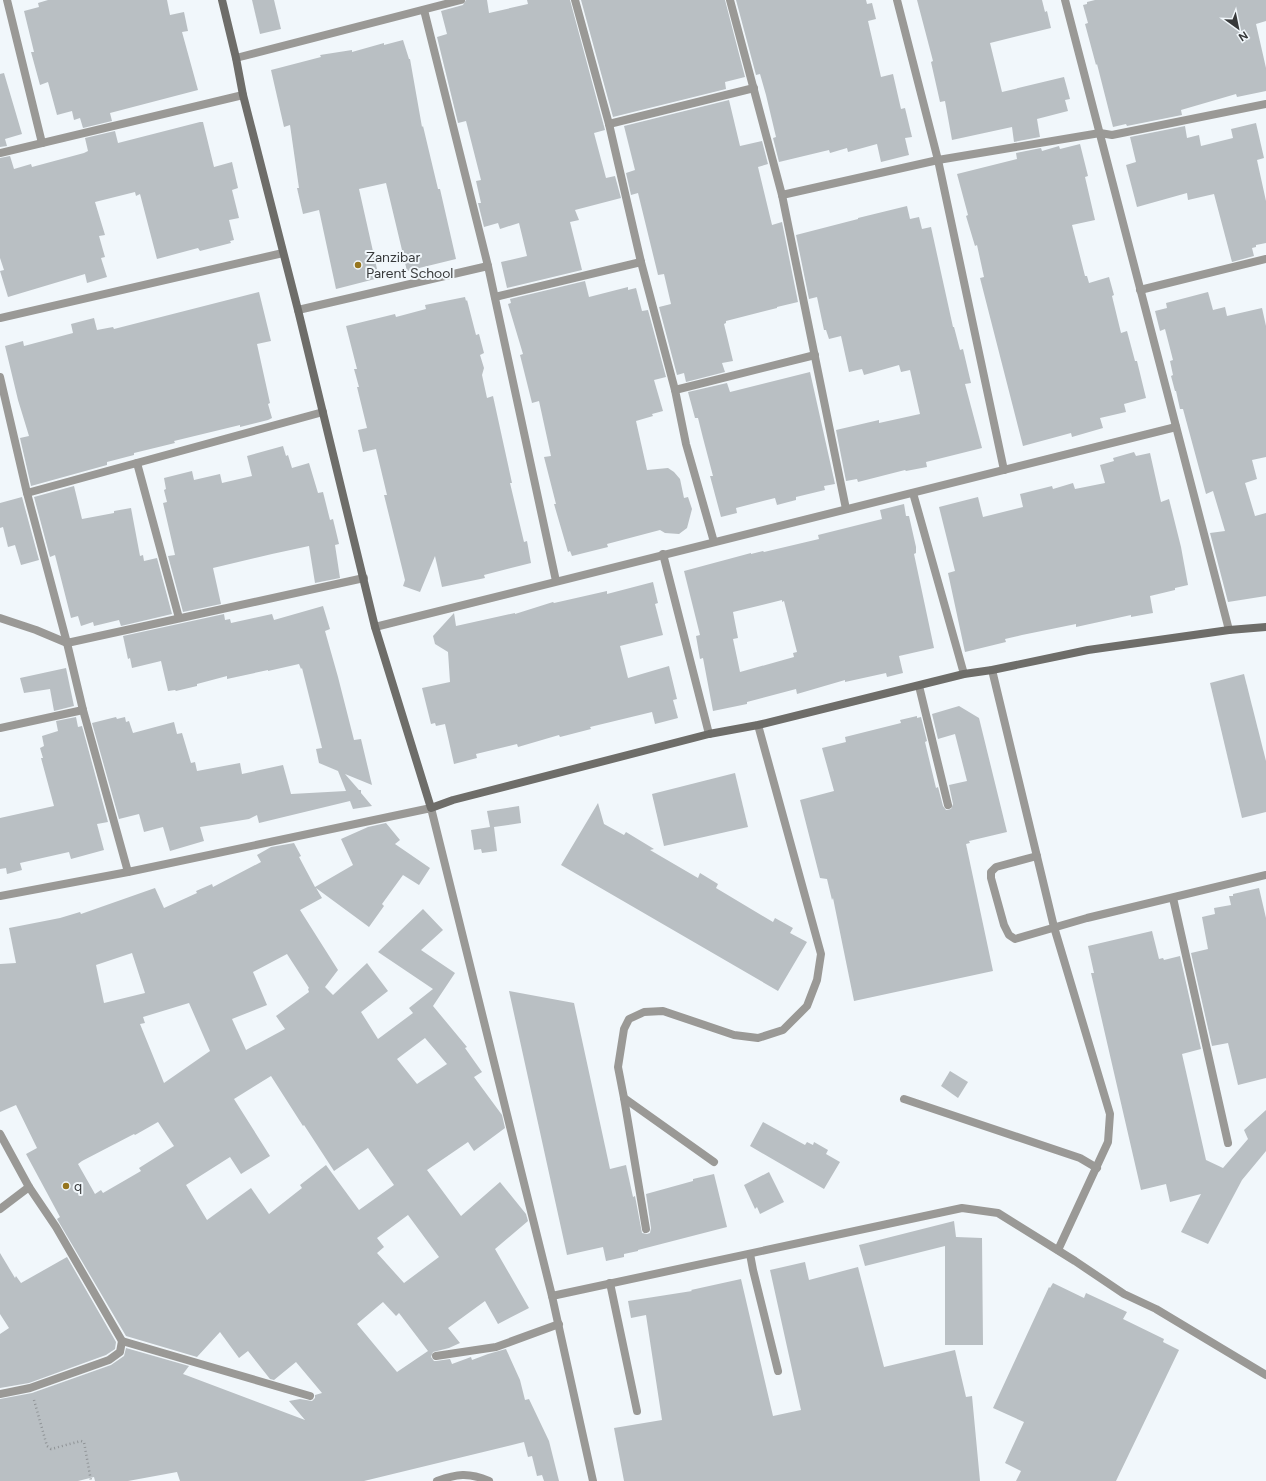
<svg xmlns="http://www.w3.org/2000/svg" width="1266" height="1481" viewBox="0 0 1266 1481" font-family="Figtree,sans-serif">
<rect width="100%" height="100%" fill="#f1f7fb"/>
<g fill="#b9bfc3" fill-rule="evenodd">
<polygon points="48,0 167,0 170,15 184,12 188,31 182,32 198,90 110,113 112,121 83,128 80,118 74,120 72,111 57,115 48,82 40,85 31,52 34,52 24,11 39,7 38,3"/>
<polygon points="252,0 274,0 281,29 260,34"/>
<polygon points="466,0 487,0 489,13 528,4 527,0 570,0 605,130 594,133 606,178 615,176 621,198 575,210 579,220 570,222 582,270 507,288 501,262 527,256 519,223 500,229 498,223 484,227 478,203 481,203 476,181 481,180 466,121 458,123 437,37 447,34 441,11 463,5"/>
<polygon points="581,0 725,0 745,77 725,82 726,89 613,117"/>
<polygon points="736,0 866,0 867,4 872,3 876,19 868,21 881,77 893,74 901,109 905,108 912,137 905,138 909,155 881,162 877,144 848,152 847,148 830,153 829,150 779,162 773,138 776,137 766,95 760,74 756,75"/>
<polygon points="917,0 1042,0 1045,12 1047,11 1051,28 990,43 1002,92 1064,77 1070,99 1065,100 1068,111 1037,119 1040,137 1014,142 1012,127 952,140 945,101 940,102 931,62 933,61"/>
<polygon points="1095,0 1266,0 1266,21 1256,24 1266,68 1266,91 1237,97 1236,94 1181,110 1182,115 1127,126 1126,124 1113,127 1097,64 1096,65 1085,24 1088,23 1083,5 1087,4 1087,2"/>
<polygon points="403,40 409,59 410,59 422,127 423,126 438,189 440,189 456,259 407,271 386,183 359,189 379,278 336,289 319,210 303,214 297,188 299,188 290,125 284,127 271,70 321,57 320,55 352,50 352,52 384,43 384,45"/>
<polygon points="4,73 22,134 5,139 7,146 0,147 0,74"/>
<polygon points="729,100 740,146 762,141 768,164 758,167 772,225 782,222 798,302 777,307 777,308 726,321 726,323 724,324 733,361 722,363 725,372 686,382 684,373 677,375 659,307 671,304 664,274 658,275 638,193 631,195 626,173 635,170 624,126"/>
<polygon points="200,122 203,122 214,167 232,162 238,188 232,190 239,218 229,220 234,240 230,241 231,243 200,251 198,248 157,259 140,194 136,196 135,192 95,202 105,235 99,236 105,257 101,258 107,277 87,283 85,274 8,297 0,271 4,270 0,258 0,158 10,156 14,169 31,164 32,167 84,153 88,151 85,138 115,131 118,143"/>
<polygon points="1256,123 1264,158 1257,160 1266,201 1266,243 1256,245 1256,247 1252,248 1254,256 1232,262 1214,194 1188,200 1187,193 1137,207 1126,165 1136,162 1130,137 1185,126 1187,138 1199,135 1201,146 1233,138 1231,129"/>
<polygon points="1080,144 1088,176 1085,177 1095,220 1072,225 1085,276 1087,276 1089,283 1109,277 1114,295 1112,296 1121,333 1127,331 1135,361 1137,361 1146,398 1124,404 1126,412 1100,418 1103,428 1072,437 1071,433 1023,446 980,278 984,277 977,245 975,246 966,216 968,215 957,174 1017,159 1016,153 1041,148 1042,151 1059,146 1060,149"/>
<polygon points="907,206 910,219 919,217 922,229 931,227 953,327 954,327 960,350 963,349 971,383 965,384 982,448 926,462 927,467 906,471 905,470 858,482 857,479 846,481 836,430 879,420 879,423 920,414 910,370 901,372 899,365 864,375 862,369 849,372 841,336 829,339 826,330 824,330 817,297 809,299 796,235 858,219 858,218"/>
<polygon points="585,281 589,297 628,287 628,290 636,288 642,311 648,310 666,377 654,380 663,411 652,414 653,416 636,421 647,470 668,468 674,472 680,479 684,498 688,497 692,509 687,528 679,534 665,533 660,530 607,544 608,547 572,556 570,551 568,552 554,504 556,504 544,457 551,456 539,401 532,403 520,355 523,354 508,304 511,303 510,299"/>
<polygon points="259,292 271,341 257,344 270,403 268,404 272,418 268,420 240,427 240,425 174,441 175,443 134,453 134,455 107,462 107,465 31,486 20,438 29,436 18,400 5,346 23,341 24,346 73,333 71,324 94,318 97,330 113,327 114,329"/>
<polygon points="1208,292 1213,310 1225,307 1227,316 1262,308 1266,326 1266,457 1252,460 1257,479 1245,483 1255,516 1266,513 1266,596 1228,602 1210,533 1225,531 1213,491 1206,494 1183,409 1180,409 1176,391 1175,391 1171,376 1173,375 1170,361 1173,360 1165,329 1160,331 1155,311 1167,308 1166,303"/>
<polygon points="465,297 466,301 467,300 476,335 479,334 484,353 480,355 484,368 482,375 487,398 493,396 512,483 510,483 524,542 527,541 531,563 484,575 485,578 442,587 435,556 420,592 403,586 405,580 384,495 387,495 376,449 363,452 358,430 367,428 357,387 359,387 354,369 357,369 346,326 395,314 396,317 426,309 425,305"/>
<polygon points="810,372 835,484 824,486 825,490 796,497 796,500 777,505 775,498 736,508 737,513 721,517 710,476 713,476 703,438 698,418 695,418 688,392 727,383 730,392"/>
<polygon points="283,446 286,456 288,455 292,468 309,463 318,493 323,492 330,520 333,519 339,544 335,545 340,578 315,583 309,546 272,554 213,568 221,604 183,612 168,556 175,555 163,503 167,502 164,490 166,489 164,478 192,471 194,480 220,474 222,483 252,476 247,456"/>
<polygon points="1134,452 1136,456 1150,453 1161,502 1169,499 1181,547 1188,585 1175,588 1175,590 1150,596 1153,613 1131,617 1131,615 1076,627 1076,624 1022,635 1005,639 1006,642 965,652 948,573 955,571 939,507 978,497 983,517 1023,507 1020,494 1052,486 1053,489 1073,483 1075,489 1105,483 1100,465 1114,461 1113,458"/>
<polygon points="74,486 82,519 114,513 114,511 131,508 140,556 143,555 144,561 157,558 172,614 121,626 119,620 94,626 93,622 81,626 78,616 71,618 55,555 50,557 34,497"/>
<polygon points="22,497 39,560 21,565 15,545 8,547 3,527 0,528 0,503"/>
<path d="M904,504L906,516H909L916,547V553L914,554L934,648L899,656L903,673L887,677L886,673L845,682V680L797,694L796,689L747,702V704L713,711L703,658L700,659L696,636L700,635L684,571L751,553V554L763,551L764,552L819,539L818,535L882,519L880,510ZM782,600V602L784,601L797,652L793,653L794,657L740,672L733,639L738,638L733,612Z"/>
<polygon points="653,582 658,603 655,604 663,635 620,646 628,678 669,666 677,699 673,700 678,718 655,724 652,712 590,727 591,729 560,737 559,735 518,747 517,744 476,754 477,758 454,764 445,724 436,726 435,723 431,724 422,688 450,682 448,652 435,644 433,636 454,613 456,626 515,613 515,614 553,602 554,603 607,591 607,594"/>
<polygon points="323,606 330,629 325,631 338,677 354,740 361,739 372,785 345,774 359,790 361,790 361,793 372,806 353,809 350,801 259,823 257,815 249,819 200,827 204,841 170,851 163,827 144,832 139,814 119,819 92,723 116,717 117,719 125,717 126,722 129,721 133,733 174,722 177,734 182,733 191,763 195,762 197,771 240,763 242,774 283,765 291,794 346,791 338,771 319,763 316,749 322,748 302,668 301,669 299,664 268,671 268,670 227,679 227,676 197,684 197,686 176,691 175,690 168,691 161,661 132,668 130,658 128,659 123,636 224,614 225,620 230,619 231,623 272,614 274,620"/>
<polygon points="66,668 74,706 54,711 50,689 24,693 20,678"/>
<polygon points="1244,674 1266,761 1266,812 1242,818 1210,683"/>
<polygon points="959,706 979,718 1007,832 969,841 970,843 966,844 993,971 854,1001 833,898 832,900 827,879 820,878 800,800 834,791 822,748 846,742 845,737 901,723 900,720 917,716 917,718 921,717 927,741 925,742 936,788 938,787 943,806 946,810 951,809 953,804 949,785 967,781 955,734 938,739 932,714"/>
<polygon points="76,717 78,727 82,726 108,822 97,824 104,850 71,859 69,852 20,863 22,870 7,874 6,868 0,869 0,818 54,806 41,758 43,758 40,748 44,746 42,736 58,731 56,721"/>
<polygon points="735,773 748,827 664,846 652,794"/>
<polygon points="598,803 604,824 624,835 626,832 654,849 650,850 698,878 700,873 718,884 716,888 773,922 775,918 793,928 790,933 807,942 778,991 561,865"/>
<polygon points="519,806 521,823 494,827 497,851 482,853 481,849 474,850 471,830 490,827 487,811"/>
<path d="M386,823L400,840L395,844L430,868L419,885L403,875L382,904L384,906L369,927L316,888L322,898L300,910L338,970L325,987L333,995L367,963L388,991L361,1012L378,1039L413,1013L409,1008L433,989L378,952L423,909L443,930L421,950L455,973L433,1006L467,1047L465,1048L482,1072L474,1077L502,1115L505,1128L474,1151L468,1142L427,1170L461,1216L500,1182L526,1214L528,1221L495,1249L529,1308L498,1324L485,1301L448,1328L460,1343L449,1348L433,1352L431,1357L434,1361H436L450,1359L452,1364L471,1357L472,1360L488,1354L506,1349L520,1380L525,1400L529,1399L549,1441L559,1481H544L542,1475L537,1476L532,1456L528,1457L524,1442L364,1481H180L177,1472L128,1481H95L94,1477L78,1481H0V1399L32,1393L111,1365L124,1356L126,1348L189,1366L183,1374L305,1420L289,1401L300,1399L312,1401L315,1398V1395L322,1393L296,1362L274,1380L270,1379L248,1351L239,1358L220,1332L197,1357L126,1336L57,1219L60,1217L26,1154L37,1148L16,1105L0,1112V964L16,963L9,928L60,918L80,912L81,914L155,888L164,908L197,893L196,891L212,884L213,887L261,862L257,855L271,847L294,843L301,856L299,857L315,887L353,865L341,839L368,827ZM132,953L145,993L104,1003L96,965ZM287,954L309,988L308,989L309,992L276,1016L285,1029L246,1050L232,1019L267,1005L253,972ZM189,1003L210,1051L164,1083L140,1024L145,1023L143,1017ZM425,1038L447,1064L417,1084L397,1059ZM271,1076L303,1126L304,1125L334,1171L368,1148L394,1185L359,1210L326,1165L300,1185L302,1188L269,1214L251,1188L207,1220L186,1185L230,1157L241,1174L270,1156L234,1099ZM158,1122L174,1146L139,1168L141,1171L103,1193L101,1190L95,1194L78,1164L82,1161L134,1134L135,1135ZM408,1215L439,1257L404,1283L377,1253L384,1247L377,1238ZM383,1302L396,1316L399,1313L428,1351L397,1372L357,1324Z"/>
<polygon points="1259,888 1266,918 1266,1078 1238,1085 1228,1043 1212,1046 1191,953 1208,949 1202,917 1215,914 1214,908 1231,905 1229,896 1233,896 1233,894"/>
<polygon points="1152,931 1159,959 1163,958 1164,960 1180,956 1201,1049 1182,1054 1206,1160 1223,1168 1248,1139 1244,1130 1266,1110 1266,1151 1242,1180 1208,1244 1181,1232 1201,1194 1170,1202 1166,1184 1141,1190 1091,973 1094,973 1088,946"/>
<polygon points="509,991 574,1003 610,1169 626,1165 633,1197 635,1196 642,1233 647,1234 650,1233 651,1228 646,1194 693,1181 693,1179 714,1174 727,1227 638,1250 638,1251 624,1254 624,1257 606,1261 603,1247 567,1255"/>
<polygon points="950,1071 968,1082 958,1098 941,1086"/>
<polygon points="763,1122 805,1145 807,1142 813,1145 814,1142 828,1150 826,1154 840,1162 824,1189 750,1146"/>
<polygon points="769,1172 784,1202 760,1214 757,1207 755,1209 744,1185"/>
<polygon points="954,1221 956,1237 982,1238 983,1345 945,1345 945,1246 865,1266 859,1245"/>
<polygon points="0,1253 15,1278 16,1276 21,1283 67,1257 116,1342 115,1349 106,1355 29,1383 0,1388 0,1334 9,1328 0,1314"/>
<polygon points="805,1262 809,1280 858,1267 884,1367 955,1350 966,1397 972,1396 980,1481 624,1481 614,1428 662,1420 646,1315 631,1318 628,1301 692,1291 691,1290 741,1279 773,1416 801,1410 770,1270"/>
<polygon points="1053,1283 1084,1298 1086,1293 1127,1312 1123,1319 1164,1339 1163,1342 1179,1350 1116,1481 1016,1481 1021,1471 1005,1463 1024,1422 993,1408 1049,1287 1050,1288"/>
</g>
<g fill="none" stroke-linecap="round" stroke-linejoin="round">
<polyline stroke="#8f9396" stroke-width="2.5" stroke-dasharray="1 3" stroke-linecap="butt" points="34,1400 47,1446 51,1449 81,1441 84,1442 91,1481"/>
<g stroke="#9a9996" stroke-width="8">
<polyline points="992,670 1054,927 1110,1114 1108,1142 1058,1250"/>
<polyline points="919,686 948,805"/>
<polyline points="1037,856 996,867 991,872 991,878 1004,925 1009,935 1015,939 1087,918 1266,875"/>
<polyline points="1173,898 1228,1143"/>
<polyline points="624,1098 646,1229"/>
<polyline points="904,1099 1080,1158 1097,1168"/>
<polyline points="714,1162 624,1098 618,1067 624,1029 629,1019 644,1012 663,1011 734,1035 758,1038 783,1030 807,1006 817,980 821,954 758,725"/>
<polyline points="0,1209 29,1187"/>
<polyline points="750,1254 753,1270 778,1371"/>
<polyline points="610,1283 637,1411"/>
<path d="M437,1481C457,1474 468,1472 489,1481"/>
</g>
<g stroke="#9a9996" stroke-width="8">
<polyline points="7,0 42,143"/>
<polyline points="575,0 609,124 641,262 675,390 686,444 714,542"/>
<polyline points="730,0 782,195 846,509"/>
<polyline points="897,0 938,160 1004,470"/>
<polyline points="1065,0 1229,630"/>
<polyline points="424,10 488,266 556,581"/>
<polyline points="236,58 461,0"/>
<polyline points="609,124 754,88"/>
<polyline points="0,153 243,95"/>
<polyline points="782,195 938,160 1100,133 1112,135 1266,104"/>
<polyline points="1140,290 1266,259"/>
<polyline points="495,297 641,262"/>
<polyline points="298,310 488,266"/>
<polyline points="0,318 283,253"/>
<polyline points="0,377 27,493 67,643 83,710 128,872"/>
<polyline points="675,390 815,355"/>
<polyline points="137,463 179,618"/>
<polyline points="27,493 323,412"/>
<polyline points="913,493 964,674"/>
<polyline points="663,554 709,734"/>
<polyline points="0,618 36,630 67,643 364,578"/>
<polyline points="375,627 1176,427"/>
<polyline points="0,728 83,710"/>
<polyline points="0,896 128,872 431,808 552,1296 593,1481"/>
<polyline points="0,1134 29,1187 56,1227 122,1341 120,1352 109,1360 30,1388 0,1394"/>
<polyline points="552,1296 962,1208 998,1213 1075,1261 1124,1294 1156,1309 1266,1375"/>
<polyline points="122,1341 310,1396"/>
<polyline points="436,1356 496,1347 559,1324"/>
</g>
<polyline stroke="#6e6d69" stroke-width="8" points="222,0 236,58 243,95 298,310 375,627 431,808 453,800 709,734 758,725 964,674 992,670 1088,650 1229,630 1266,627"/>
</g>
<g fill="#96751e" stroke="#f1f7fb" stroke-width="1.5">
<circle cx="358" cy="265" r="4"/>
<circle cx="66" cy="1186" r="4"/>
</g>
<g text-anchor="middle" stroke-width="4" stroke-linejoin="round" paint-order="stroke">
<g font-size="14" fill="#37393a" stroke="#f1f7fb" text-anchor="start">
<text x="366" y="262">Zanzibar<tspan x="366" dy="16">Parent School</tspan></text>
<text x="74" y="1191">q</text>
</g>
</g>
<g transform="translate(1238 28) rotate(147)" stroke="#f1f7fb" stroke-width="3" paint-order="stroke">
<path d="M0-3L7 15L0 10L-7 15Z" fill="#37393a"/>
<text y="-6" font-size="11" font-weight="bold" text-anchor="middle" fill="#37393a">N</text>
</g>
</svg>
